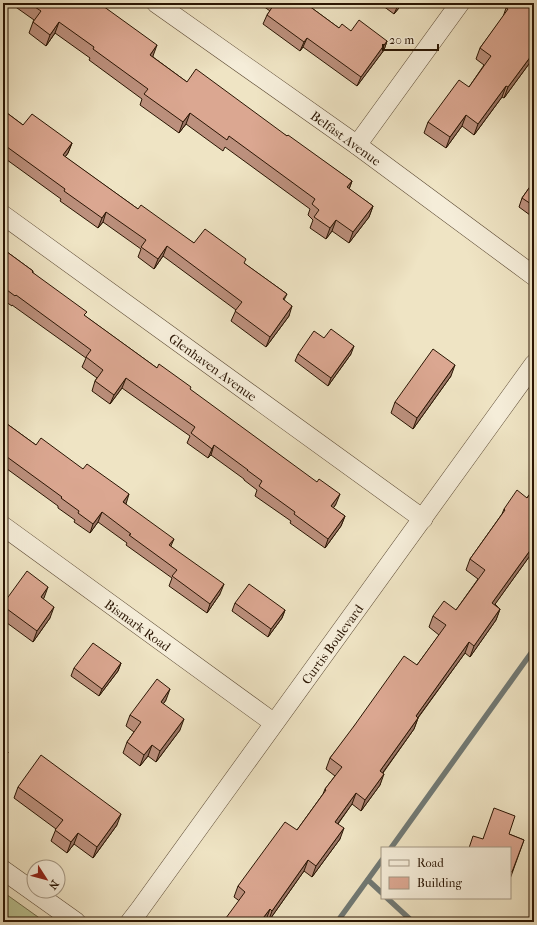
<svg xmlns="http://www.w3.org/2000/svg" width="537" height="925" viewBox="0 0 537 925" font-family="'IM FELL French Canon',serif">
<rect width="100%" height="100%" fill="#efe4c4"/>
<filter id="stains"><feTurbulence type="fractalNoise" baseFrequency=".005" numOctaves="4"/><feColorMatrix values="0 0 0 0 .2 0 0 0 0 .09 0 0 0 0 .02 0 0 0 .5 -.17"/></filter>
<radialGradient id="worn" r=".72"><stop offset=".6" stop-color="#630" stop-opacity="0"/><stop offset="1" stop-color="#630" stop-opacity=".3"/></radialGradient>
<polygon fill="#bbc493" stroke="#726c4b" points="3,892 45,922 3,922"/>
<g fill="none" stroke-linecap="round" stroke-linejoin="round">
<g stroke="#717974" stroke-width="5.5">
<polyline points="391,848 534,649"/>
<polyline points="368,880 382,893"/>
<polyline points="387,898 413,922"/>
<polyline points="337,922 382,860"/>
</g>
<defs>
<g id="minor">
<polyline points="156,3 357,145 534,276"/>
<polyline points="357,145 460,3"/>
<polyline points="3,215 423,519"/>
<polyline points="3,526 274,723"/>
<polyline points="3,870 76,922"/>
<polyline points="130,922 140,909 534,364"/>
</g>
</defs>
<use href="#minor" stroke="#5b4933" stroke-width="20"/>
<use href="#minor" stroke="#f5edd9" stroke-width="19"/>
</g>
<g fill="#bc907d" stroke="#2a1503">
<polygon points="10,3 103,3 105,4 104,6 153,56 153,57 187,82 287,136 352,181 349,189 373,206 369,217 349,243 332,231 326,239 310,228 313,220 308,215 310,209 225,147 223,151 186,124 179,133 140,105 142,99 89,60 90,58 55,33 46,46 29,33 33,22 34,20"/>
<polygon points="259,3 305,3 339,28 387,41 384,50 357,86 303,47 300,51 263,24 267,15 270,11"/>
<polygon points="379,3 403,3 394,14"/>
<polygon points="509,3 534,57 504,98 502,97 474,135 462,126 446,148 424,133 428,122 469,87 484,65 476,59 480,48 503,17 506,8"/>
<polygon points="3,110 23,125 72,143 68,153 65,157 138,209 194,243 245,264 287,294 284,300 289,316 266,347 231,321 236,310 163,256 154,269 138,257 141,249 103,222 98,228 60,201 61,199 3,157"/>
<polygon points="534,181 534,218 519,207 522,198"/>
<polygon points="3,249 33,271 33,273 85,316 157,368 190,390 336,504 333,508 345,516 341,526 325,548 290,523 291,521 255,496 257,490 244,480 244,479 211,455 208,458 187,443 190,436 122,388 110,404 92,391 95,381 97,378 82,367 86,358 12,305 12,306 3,300"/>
<polygon points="298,354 351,354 328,386 295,361"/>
<polygon points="451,376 413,429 391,413 395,402"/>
<polygon points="3,421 36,445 125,504 171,546 220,594 207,613 169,586 172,578 126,545 127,543 98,522 90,533 74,522 75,520 58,508 58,506 3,466"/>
<polygon points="534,488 534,550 495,604 500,609 496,620 470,657 465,653 418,718 414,729 383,773 380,785 361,811 352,804 338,824 340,839 312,877 304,871 268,922 234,897 238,886 297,830 323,794 325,789 335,776 326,769 330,758 353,729 354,726 417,665 439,635 429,627 433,616 456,610 478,579 466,570 470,559 502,514 504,509 527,498"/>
<polygon points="44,598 43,599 50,618 33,642 3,620 3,604"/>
<polygon points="235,603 285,610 282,618 268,637 232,611"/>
<polygon points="121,663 118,671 99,696 71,676 74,668"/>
<polygon points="166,700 163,704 180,730 156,762 148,756 140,766 123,753 127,742 134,732 126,726 130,715"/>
<polygon points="74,780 117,825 93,858 74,844 67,853 51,841 56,829 14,798 18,787"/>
<polygon points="509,834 524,840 510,879 510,848 483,839"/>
</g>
<g fill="#997566" stroke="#2a1503">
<polygon points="399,3 403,3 394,14"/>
<polygon points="59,22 55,33 46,46 50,35"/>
<polygon points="307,38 303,47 300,51 304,42"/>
<polygon points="387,41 384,50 357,86 361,77"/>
<polygon points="157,45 153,56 146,66 150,55"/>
<polygon points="534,52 534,57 504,98 508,87"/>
<polygon points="506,86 502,97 474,135 478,124"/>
<polygon points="190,113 186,124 179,133 183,122"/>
<polygon points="466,115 462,126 446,148 450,137"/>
<polygon points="72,143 68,153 59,165 63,155"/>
<polygon points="352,181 348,192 347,187"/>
<polygon points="373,206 369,217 349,243 353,232"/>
<polygon points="106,212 103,222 98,228 102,218"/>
<polygon points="336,220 332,231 326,239 330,228"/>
<polygon points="167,246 163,256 154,269 158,259"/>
<polygon points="292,306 289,316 266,347 270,337"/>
<polygon points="354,346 351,354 328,386 331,378"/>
<polygon points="455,365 451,376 413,429 417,418"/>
<polygon points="126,378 122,388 110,404 114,395"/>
<polygon points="214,445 211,455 208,458 212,449"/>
<polygon points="129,494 126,504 123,502"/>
<polygon points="340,494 336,504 328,516 331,506"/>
<polygon points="102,512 98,522 90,533 93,524"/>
<polygon points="345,516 341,526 325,548 328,539"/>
<polygon points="174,539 170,548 169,545"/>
<polygon points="534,545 534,550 488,614 492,603"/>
<polygon points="224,584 220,594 207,613 210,604"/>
<polygon points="48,587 44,598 37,608 41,597"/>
<polygon points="54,607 50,618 33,642 37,631"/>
<polygon points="500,609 496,620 470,657 474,646"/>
<polygon points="285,610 282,618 268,637 271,629"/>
<polygon points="469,642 465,653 411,727 416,716"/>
<polygon points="121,663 118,671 99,696 102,689"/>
<polygon points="170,689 166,700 157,713 161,702"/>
<polygon points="418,718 414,729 376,782 380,771"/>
<polygon points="184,719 180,730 156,762 160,751"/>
<polygon points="152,745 148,756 140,766 144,755"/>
<polygon points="8,752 4,763 3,765 3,759"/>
<polygon points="384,774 380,785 361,811 365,800"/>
<polygon points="356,793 352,804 331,833 335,822"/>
<polygon points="121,814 117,825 93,858 97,847"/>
<polygon points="344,828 340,839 312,877 316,866"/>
<polygon points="78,833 74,844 67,853 71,842"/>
<polygon points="308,860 304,871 268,922 272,911"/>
<polygon points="270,909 266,920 264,922 260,922"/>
</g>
<g fill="#dba791" stroke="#2a1503">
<polygon points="29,3 103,3 105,4 103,6 157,45 150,55 187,82 196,69 287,136 288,135 352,181 347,187 373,206 353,232 336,220 330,228 314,217 319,210 312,204 315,199 229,136 227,140 190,113 183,122 144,94 148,89 93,49 94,47 59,22 50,35 33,22 41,11"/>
<polygon points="275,3 305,3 339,28 342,24 351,31 359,20 387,41 361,77 307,38 304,42 267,15"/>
<polygon points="509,3 534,3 534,52 508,87 506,86 478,124 466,115 450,137 428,122 459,80 469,87 491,56 480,48 508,9 506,8"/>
<polygon points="3,110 23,125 32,114 72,143 63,155 138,209 141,205 194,243 205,229 246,259 244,263 287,294 283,299 292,306 270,337 235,311 242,302 167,246 158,259 141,247 146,240 106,212 102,218 64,191 65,189 3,144"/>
<polygon points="534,181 534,206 522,198"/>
<polygon points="3,249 33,271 32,272 87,312 84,315 157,368 159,364 191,387 190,389 317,482 319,479 340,494 331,506 345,516 328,539 294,514 295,512 259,486 262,481 247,470 248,470 214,445 212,449 191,433 195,427 126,378 114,395 95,381 103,370 86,357 91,350 16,295 15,296 3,287"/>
<polygon points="331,329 354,346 331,378 298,354 314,331 324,338"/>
<polygon points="433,349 455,365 417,418 395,402"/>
<polygon points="3,421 36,445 41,438 83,469 87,464 129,494 123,502 174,539 169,545 224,584 210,604 172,576 177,570 129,535 131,534 102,512 93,524 78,513 79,511 61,498 62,497 3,454"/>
<polygon points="534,488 534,545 492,603 500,609 474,646 469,642 416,716 418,718 380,771 384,774 365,800 356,793 335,822 344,828 316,866 308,860 272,911 270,909 260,922 223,922 245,892 238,886 285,822 297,830 326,790 325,789 342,767 330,758 354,726 404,656 417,665 446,625 433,616 444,601 456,610 485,570 470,559 505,510 504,509 517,490 527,498"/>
<polygon points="27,571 48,587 41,597 54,607 37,631 3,606 3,604"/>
<polygon points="249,584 285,610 271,629 235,603"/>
<polygon points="93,643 121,663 102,689 74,668"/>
<polygon points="157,679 170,689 161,702 184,719 160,751 152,745 144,755 127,742 141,722 130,715"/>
<polygon points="3,748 8,752 3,759"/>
<polygon points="41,755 121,814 97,847 78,833 71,842 55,830 63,820 18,787"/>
<polygon points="494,808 515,816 509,834 524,840 512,872 510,871 510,848 469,848 473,836 483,839"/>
</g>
<g text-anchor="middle" stroke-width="3" stroke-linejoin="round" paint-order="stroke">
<g font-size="13" fill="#2a1503" stroke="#f5edd9">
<text transform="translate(346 138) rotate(36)" y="5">Belfast Avenue</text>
<text transform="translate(213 367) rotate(36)" y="5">Glenhaven Avenue</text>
<text transform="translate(138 625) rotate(36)" y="5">Bismark Road</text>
<text transform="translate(332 644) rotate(-54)" y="5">Curtis Boulevard</text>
</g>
</g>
<rect width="537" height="925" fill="none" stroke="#efe4c4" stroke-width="16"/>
<rect x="4" y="4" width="529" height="917" fill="none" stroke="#2a1503" stroke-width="2"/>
<rect x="8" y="8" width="521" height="909" fill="none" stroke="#2a1503"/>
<rect x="381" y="847" width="130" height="52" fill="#f5edd9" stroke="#a49783"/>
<rect x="389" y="860" width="20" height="6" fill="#f5edd9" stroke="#a49783"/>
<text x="417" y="867" font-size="12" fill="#2a1503">Road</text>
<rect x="389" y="877" width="20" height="12" fill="#dba791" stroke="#a49783"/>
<text x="417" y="887" font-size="12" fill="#2a1503">Building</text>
<g transform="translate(46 879) rotate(126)"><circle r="19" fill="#f5edd9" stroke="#a49783"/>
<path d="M0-3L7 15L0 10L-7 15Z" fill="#8f2418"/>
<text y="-6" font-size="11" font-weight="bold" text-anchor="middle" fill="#2a1503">N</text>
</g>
<path d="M383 44v6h55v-6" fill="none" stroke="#2a1503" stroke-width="2"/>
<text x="389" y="44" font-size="12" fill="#2a1503" stroke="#f5edd9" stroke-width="3" paint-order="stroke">20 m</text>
<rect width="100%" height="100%" filter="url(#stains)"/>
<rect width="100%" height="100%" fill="url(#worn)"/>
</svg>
